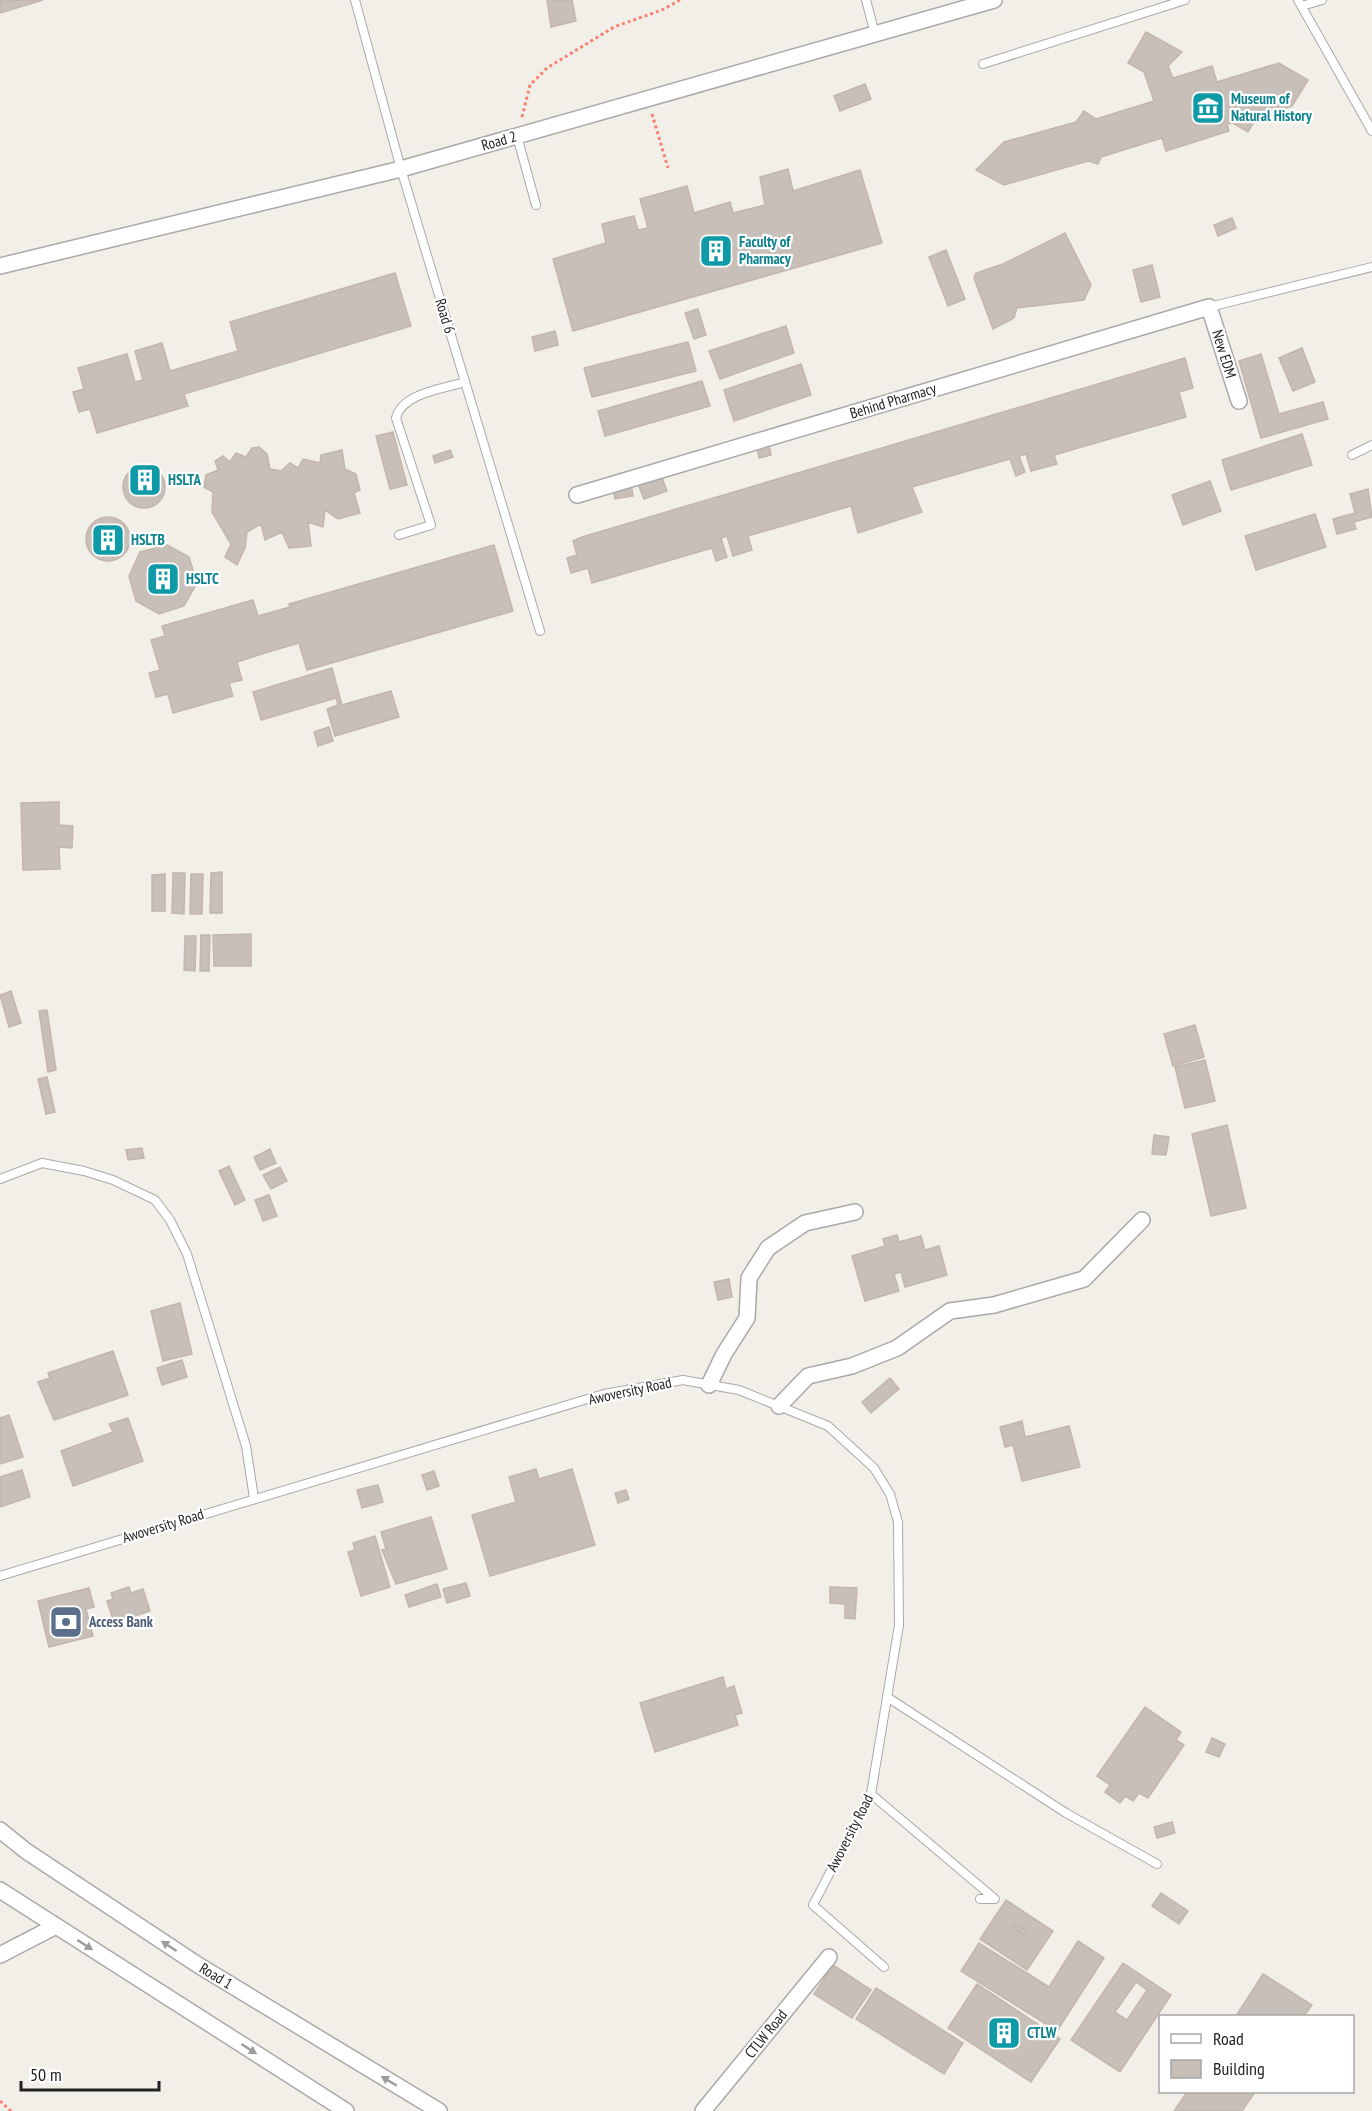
<svg xmlns="http://www.w3.org/2000/svg" width="1372" height="2111" viewBox="0 0 1372 2111" font-family="'PT Sans Narrow',sans-serif">
<rect width="100%" height="100%" fill="#f2efe9"/>
<g fill="#c7bfb8" stroke="#c4b6ab" stroke-width="1.5" fill-rule="evenodd">
<polygon points="0,0 43,0 0,13"/>
<polygon points="547,0 572,0 576,21 551,27"/>
<polygon points="1146,32 1182,52 1168,66 1173,78 1212,66 1217,82 1279,63 1308,80 1292,106 1257,117 1248,132 1233,123 1227,124 1229,131 1166,151 1162,138 1101,157 1098,164 1088,161 1004,185 976,170 1004,142 1076,122 1084,111 1096,119 1154,101 1144,72 1128,63"/>
<polygon points="865,84 871,99 840,111 834,96"/>
<polygon points="788,169 793,191 860,170 882,243 573,331 553,259 606,243 602,224 634,216 638,230 648,228 640,199 687,186 694,213 730,202 733,213 765,205 760,177"/>
<polygon points="1232,218 1236,228 1218,236 1214,225"/>
<polygon points="1065,233 1091,285 1084,300 1017,308 1014,318 993,329 974,278 976,273 1003,264"/>
<polygon points="946,250 965,299 948,306 929,257"/>
<polygon points="1152,265 1160,297 1141,302 1133,270"/>
<polygon points="395,273 411,326 184,394 188,406 97,433 90,409 79,412 73,392 84,389 78,368 127,354 135,382 143,380 135,351 162,343 170,371 238,351 230,322"/>
<polygon points="698,309 706,335 694,339 685,313"/>
<polygon points="786,326 794,353 720,379 709,351"/>
<polygon points="555,331 558,345 535,351 532,337"/>
<polygon points="688,342 696,371 592,397 584,368"/>
<polygon points="1302,348 1315,382 1293,391 1279,358"/>
<polygon points="1261,354 1279,414 1323,402 1328,419 1261,438 1239,361"/>
<polygon points="1185,358 1193,388 1179,392 1186,417 1054,455 1057,464 1031,471 1026,454 1019,456 1025,472 1016,476 1010,459 912,487 922,512 858,533 851,506 748,536 752,550 733,556 727,536 721,538 727,557 716,561 712,548 592,583 588,568 571,573 567,558 577,555 573,541 582,537"/>
<polygon points="801,364 811,395 734,421 724,390"/>
<polygon points="702,381 710,406 605,436 598,411"/>
<polygon points="393,432 407,485 390,489 376,436"/>
<polygon points="1302,434 1312,465 1231,490 1222,460"/>
<polygon points="769,445 771,455 759,458 757,448"/>
<polygon points="259,447 267,454 270,469 281,471 290,463 298,468 303,459 320,463 321,455 342,450 345,469 356,474 360,490 354,493 360,513 338,519 325,510 323,527 308,522 311,546 289,548 282,532 265,540 261,524 247,532 245,548 237,565 225,557 231,544 212,512 213,492 204,487 206,475 218,470 215,461 223,456 230,462 236,453 246,457 252,448"/>
<polygon points="450,450 453,457 435,463 433,456"/>
<circle cx="144" cy="487" r="21"/>
<polygon points="661,475 667,491 644,499 638,484"/>
<polygon points="1210,481 1221,511 1183,525 1172,495"/>
<polygon points="631,483 633,496 615,499 612,486"/>
<polygon points="1368,489 1372,517 1354,522 1356,529 1337,534 1333,519 1355,513 1350,494"/>
<polygon points="1315,514 1326,547 1256,570 1245,536"/>
<circle cx="108" cy="539" r="22"/>
<polygon points="167,545 189,557 197,583 184,606 159,614 136,601 129,576 140,552"/>
<polygon points="494,545 513,611 307,670 299,643 268,652 237,662 242,680 229,683 233,696 173,713 168,694 156,697 149,673 160,670 151,640 165,636 162,626 253,600 258,616 290,607 289,604"/>
<polygon points="332,668 342,705 391,691 399,717 335,736 327,709 338,705 336,698 261,720 253,692"/>
<polygon points="329,727 333,741 318,746 314,732"/>
<polygon points="59,802 59,825 73,826 72,848 59,847 60,869 23,870 21,803"/>
<polygon points="222,872 222,913 210,913 211,873"/>
<polygon points="173,873 185,873 184,914 172,913"/>
<polygon points="165,874 165,911 152,911 152,875"/>
<polygon points="191,874 203,874 202,914 190,914"/>
<polygon points="251,934 251,966 214,966 213,935"/>
<polygon points="201,935 210,935 209,971 200,971"/>
<polygon points="185,936 196,936 195,971 184,970"/>
<polygon points="11,991 21,1023 9,1027 0,995"/>
<polygon points="47,1010 56,1070 48,1072 39,1011"/>
<polygon points="1195,1025 1204,1057 1173,1066 1164,1034"/>
<polygon points="1205,1060 1215,1101 1185,1108 1175,1067"/>
<polygon points="47,1077 55,1112 46,1114 38,1079"/>
<polygon points="1227,1125 1246,1208 1211,1216 1192,1134"/>
<polygon points="1154,1135 1169,1137 1166,1155 1152,1154"/>
<polygon points="142,1148 144,1158 128,1160 126,1150"/>
<polygon points="270,1149 276,1163 260,1170 254,1157"/>
<polygon points="229,1166 245,1200 235,1205 219,1171"/>
<polygon points="280,1167 287,1181 271,1189 263,1175"/>
<polygon points="269,1195 277,1216 263,1221 255,1200"/>
<polygon points="897,1235 899,1242 921,1236 925,1250 939,1246 947,1275 905,1287 901,1272 894,1274 899,1291 865,1301 852,1256 885,1246 883,1239"/>
<polygon points="729,1279 732,1297 718,1300 714,1282"/>
<polygon points="180,1303 192,1354 163,1361 151,1311"/>
<polygon points="113,1351 128,1395 54,1420 38,1382 50,1378 48,1373"/>
<polygon points="182,1360 187,1377 162,1385 157,1368"/>
<polygon points="890,1378 899,1389 871,1413 862,1402"/>
<polygon points="9,1415 23,1457 0,1464 0,1418"/>
<polygon points="128,1418 143,1461 73,1486 61,1451 113,1432 109,1424"/>
<polygon points="1022,1421 1025,1437 1069,1426 1080,1467 1022,1481 1013,1445 1005,1447 1000,1427"/>
<polygon points="536,1469 539,1479 572,1469 595,1545 490,1576 472,1515 516,1502 509,1477"/>
<polygon points="22,1470 30,1497 0,1507 0,1477"/>
<polygon points="434,1471 439,1486 427,1490 422,1475"/>
<polygon points="378,1485 383,1502 362,1508 357,1490"/>
<polygon points="626,1490 629,1499 618,1503 615,1493"/>
<polygon points="431,1517 447,1569 396,1584 382,1550 386,1549 381,1532"/>
<polygon points="375,1536 390,1587 361,1596 348,1552 355,1550 353,1543"/>
<polygon points="466,1583 470,1596 447,1603 443,1589"/>
<polygon points="437,1584 441,1597 409,1607 405,1595"/>
<polygon points="129,1587 131,1593 143,1589 150,1611 114,1623 107,1601 113,1599 111,1593"/>
<polygon points="830,1587 857,1588 855,1619 845,1618 845,1604 830,1603"/>
<polygon points="89,1588 94,1607 86,1609 93,1636 49,1647 38,1601"/>
<polygon points="723,1677 726,1689 734,1686 742,1713 735,1715 738,1725 655,1752 640,1703"/>
<polygon points="1145,1707 1181,1732 1176,1740 1184,1745 1148,1798 1139,1793 1133,1801 1125,1796 1120,1803 1105,1792 1110,1785 1097,1776"/>
<polygon points="1212,1738 1225,1744 1219,1757 1206,1752"/>
<polygon points="1172,1822 1175,1833 1157,1838 1154,1827"/>
<polygon points="1161,1893 1188,1911 1179,1924 1152,1906"/>
<path d="M1006,1900L1053,1931L1027,1970L980,1939ZM1015,1924L1027,1931L1024,1935L1013,1927Z"/>
<polygon points="1015,1924 1027,1931 1024,1935 1013,1927"/>
<polygon points="1078,1941 1104,1958 1057,2031 961,1971 979,1943 1049,1987"/>
<path d="M1123,1963L1171,1995L1120,2072L1071,2040ZM1136,1982L1147,1990L1127,2020L1115,2012Z"/>
<polygon points="833,1965 871,1990 852,2018 814,1994"/>
<polygon points="1263,1974 1312,2005 1304,2016 1236,2016"/>
<polygon points="977,1984 1060,2039 1031,2082 948,2028"/>
<polygon points="876,1988 963,2043 944,2074 856,2019"/>
<polygon points="1187,2092 1255,2092 1242,2111 1174,2111"/>
</g>
<g fill="none" stroke-linecap="round" stroke-linejoin="round">
<defs>
<g id="service">
<polyline points="355,0 401,169 540,631"/>
<polyline points="866,0 875,34"/>
<polyline points="1298,0 1372,131"/>
<polyline points="1302,6 1322,0"/>
<polyline points="983,64 1185,0"/>
<polyline points="517,136 536,205"/>
<polyline points="1209,307 1372,267"/>
<polyline points="1352,455 1372,445"/>
<path d="M399,535L431,525L396,418C402,393 443,389 465,382"/>
<polyline points="0,1179 42,1163 84,1171 113,1180 155,1200 170,1220 187,1254 246,1446 254,1498"/>
<polyline points="0,1576 604,1394 683,1380 739,1390 828,1426 874,1468 890,1494 898,1522 899,1625 871,1794 813,1905 884,1967"/>
<polyline points="887,1697 1066,1813 1157,1864"/>
<polyline points="871,1794 995,1899 980,1899"/>
</g>
<g id="minor">
<polyline points="0,266 401,169 994,0"/>
<polyline points="577,495 1209,307 1239,401"/>
<polyline points="709,1385 724,1354 747,1318 749,1278 768,1248 805,1223 855,1212"/>
<polyline points="779,1406 808,1376 852,1366 897,1348 950,1311 994,1305 1084,1279 1142,1220"/>
<polyline points="0,1830 26,1851 198,1965 439,2111"/>
<polyline points="0,1890 346,2111"/>
<polyline points="0,1955 56,1926"/>
<polyline points="703,2111 829,1957"/>
</g>
</defs>
<use href="#service" stroke="#a9a9a9" stroke-width="10"/>
<use href="#minor" stroke="#a9a9a9" stroke-width="18"/>
<g stroke="#fa8072" stroke-width="3" stroke-dasharray="3 3" stroke-linecap="butt">
<polyline points="652,114 668,168"/>
<polyline points="522,117 530,85 547,68 614,27 662,10 680,0"/>
<polyline points="0,2101 11,2111"/>
</g>
<use href="#service" stroke="#fff" stroke-width="8"/>
<use href="#minor" stroke="#fff" stroke-width="15"/>
</g>
<defs><path id="oneway-solid" d="M-6-.8H1V-3.2L6.5 0L1 3.2V.8H-6Z" transform="scale(1.5)"/></defs>
<g fill="#9c9c9c">
<use href="#oneway-solid" transform="translate(85 1945) rotate(33)"/>
<use href="#oneway-solid" transform="translate(169 1946) rotate(-147)"/>
<use href="#oneway-solid" transform="translate(249 2049) rotate(33)"/>
<use href="#oneway-solid" transform="translate(389 2081) rotate(-149)"/>
</g>
<defs>
<symbol id="museum-square" viewBox="-11 -11 22 22"><rect x="-9" y="-9" width="18" height="18" rx="4" fill="#0f9aa8" stroke="#fff"/><path d="M0-6L6-3V-2H-6V-3ZM-5-1h2V3h-2ZM-1-1h2V3h-2ZM3-1h2V3H3ZM-6 4H6V6H-6Z" fill="#fff"/></symbol>
<symbol id="building-square" viewBox="-11 -11 22 22"><rect x="-9" y="-9" width="18" height="18" rx="4" fill="#0f9aa8" stroke="#fff"/><path d="M-4-6H4V6H1V3H-1V6H-4ZM-2.5-4.3h1.7v1.8h-1.7ZM.8-4.3h1.7v1.8H.8ZM-2.5-1h1.7V.8h-1.7ZM.8-1h1.7V.8H.8Z" fill="#fff"/></symbol>
<symbol id="bank-square" viewBox="-11 -11 22 22"><rect x="-9" y="-9" width="18" height="18" rx="4" fill="#5c6f8a" stroke="#fff"/><path d="M-6-4H6V4H-6ZM0-2.3a2.3 2.3 0 1 0 0 4.6a2.3 2.3 0 1 0 0-4.6Z" fill="#fff"/></symbol>
</defs>
<g fill-rule="evenodd">
<use href="#museum-square" x="1189" y="89" width="38" height="38"/>
<use href="#building-square" x="697" y="232" width="38" height="38"/>
<use href="#building-square" x="126" y="461" width="38" height="38"/>
<use href="#building-square" x="89" y="521" width="38" height="38"/>
<use href="#building-square" x="144" y="560" width="38" height="38"/>
<use href="#bank-square" x="47" y="1603" width="38" height="38"/>
<use href="#building-square" x="985" y="2014" width="38" height="38"/>
</g>
<g text-anchor="middle" stroke-width="4.5" stroke-linejoin="round" paint-order="stroke">
<g font-size="15" font-weight="bold" fill="#0d838f" stroke="#fff" text-anchor="start">
<text x="1231" y="104">Museum of<tspan x="1231" dy="17">Natural History</tspan></text>
<text x="739" y="247">Faculty of<tspan x="739" dy="17">Pharmacy</tspan></text>
<text x="168" y="485">HSLTA</text>
<text x="131" y="545">HSLTB</text>
<text x="186" y="584">HSLTC</text>
<text x="1027" y="2038">CTLW</text>
</g>
<g font-size="15" fill="#222" stroke="#fff">
<text transform="translate(499 141) rotate(-16)" y="5">Road 2</text>
<text transform="translate(445 316) rotate(73)" y="5">Road 6</text>
<text transform="translate(1224 354) rotate(73)" y="5">New EDM</text>
<text transform="translate(893 401) rotate(-17)" y="5">Behind Pharmacy</text>
<text transform="translate(630 1391) rotate(-12)" y="5">Awoversity Road</text>
<text transform="translate(163 1526) rotate(-17)" y="5">Awoversity Road</text>
<text transform="translate(850 1833) rotate(-63)" y="5">Awoversity Road</text>
<text transform="translate(216 1976) rotate(31)" y="5">Road 1</text>
<text transform="translate(766 2034) rotate(-51)" y="5">CTLW Road</text>
</g>
<g font-size="15" font-weight="bold" fill="#4e5e75" stroke="#fff" text-anchor="start">
<text x="89" y="1627">Access Bank</text>
</g>
</g>
<rect x="1159" y="2015" width="195" height="78" fill="#ffffff" stroke="#a7a7a7" stroke-width="1.5"/>
<rect x="1171" y="2034" width="30" height="9" fill="#ffffff" stroke="#a7a7a7" stroke-width="1.5"/>
<text x="1213" y="2045" font-size="18" fill="#222222">Road</text>
<rect x="1171" y="2060" width="30" height="18" fill="#c7bfb8" stroke="#a7a7a7" stroke-width="1.5"/>
<text x="1213" y="2075" font-size="18" fill="#222222">Building</text>
<path d="M21 2081v9h138v-9" fill="none" stroke="#222222" stroke-width="3"/>
<text x="30" y="2081" font-size="18" fill="#222222" stroke="#ffffff" stroke-width="4.5" paint-order="stroke">50 m</text>
</svg>
